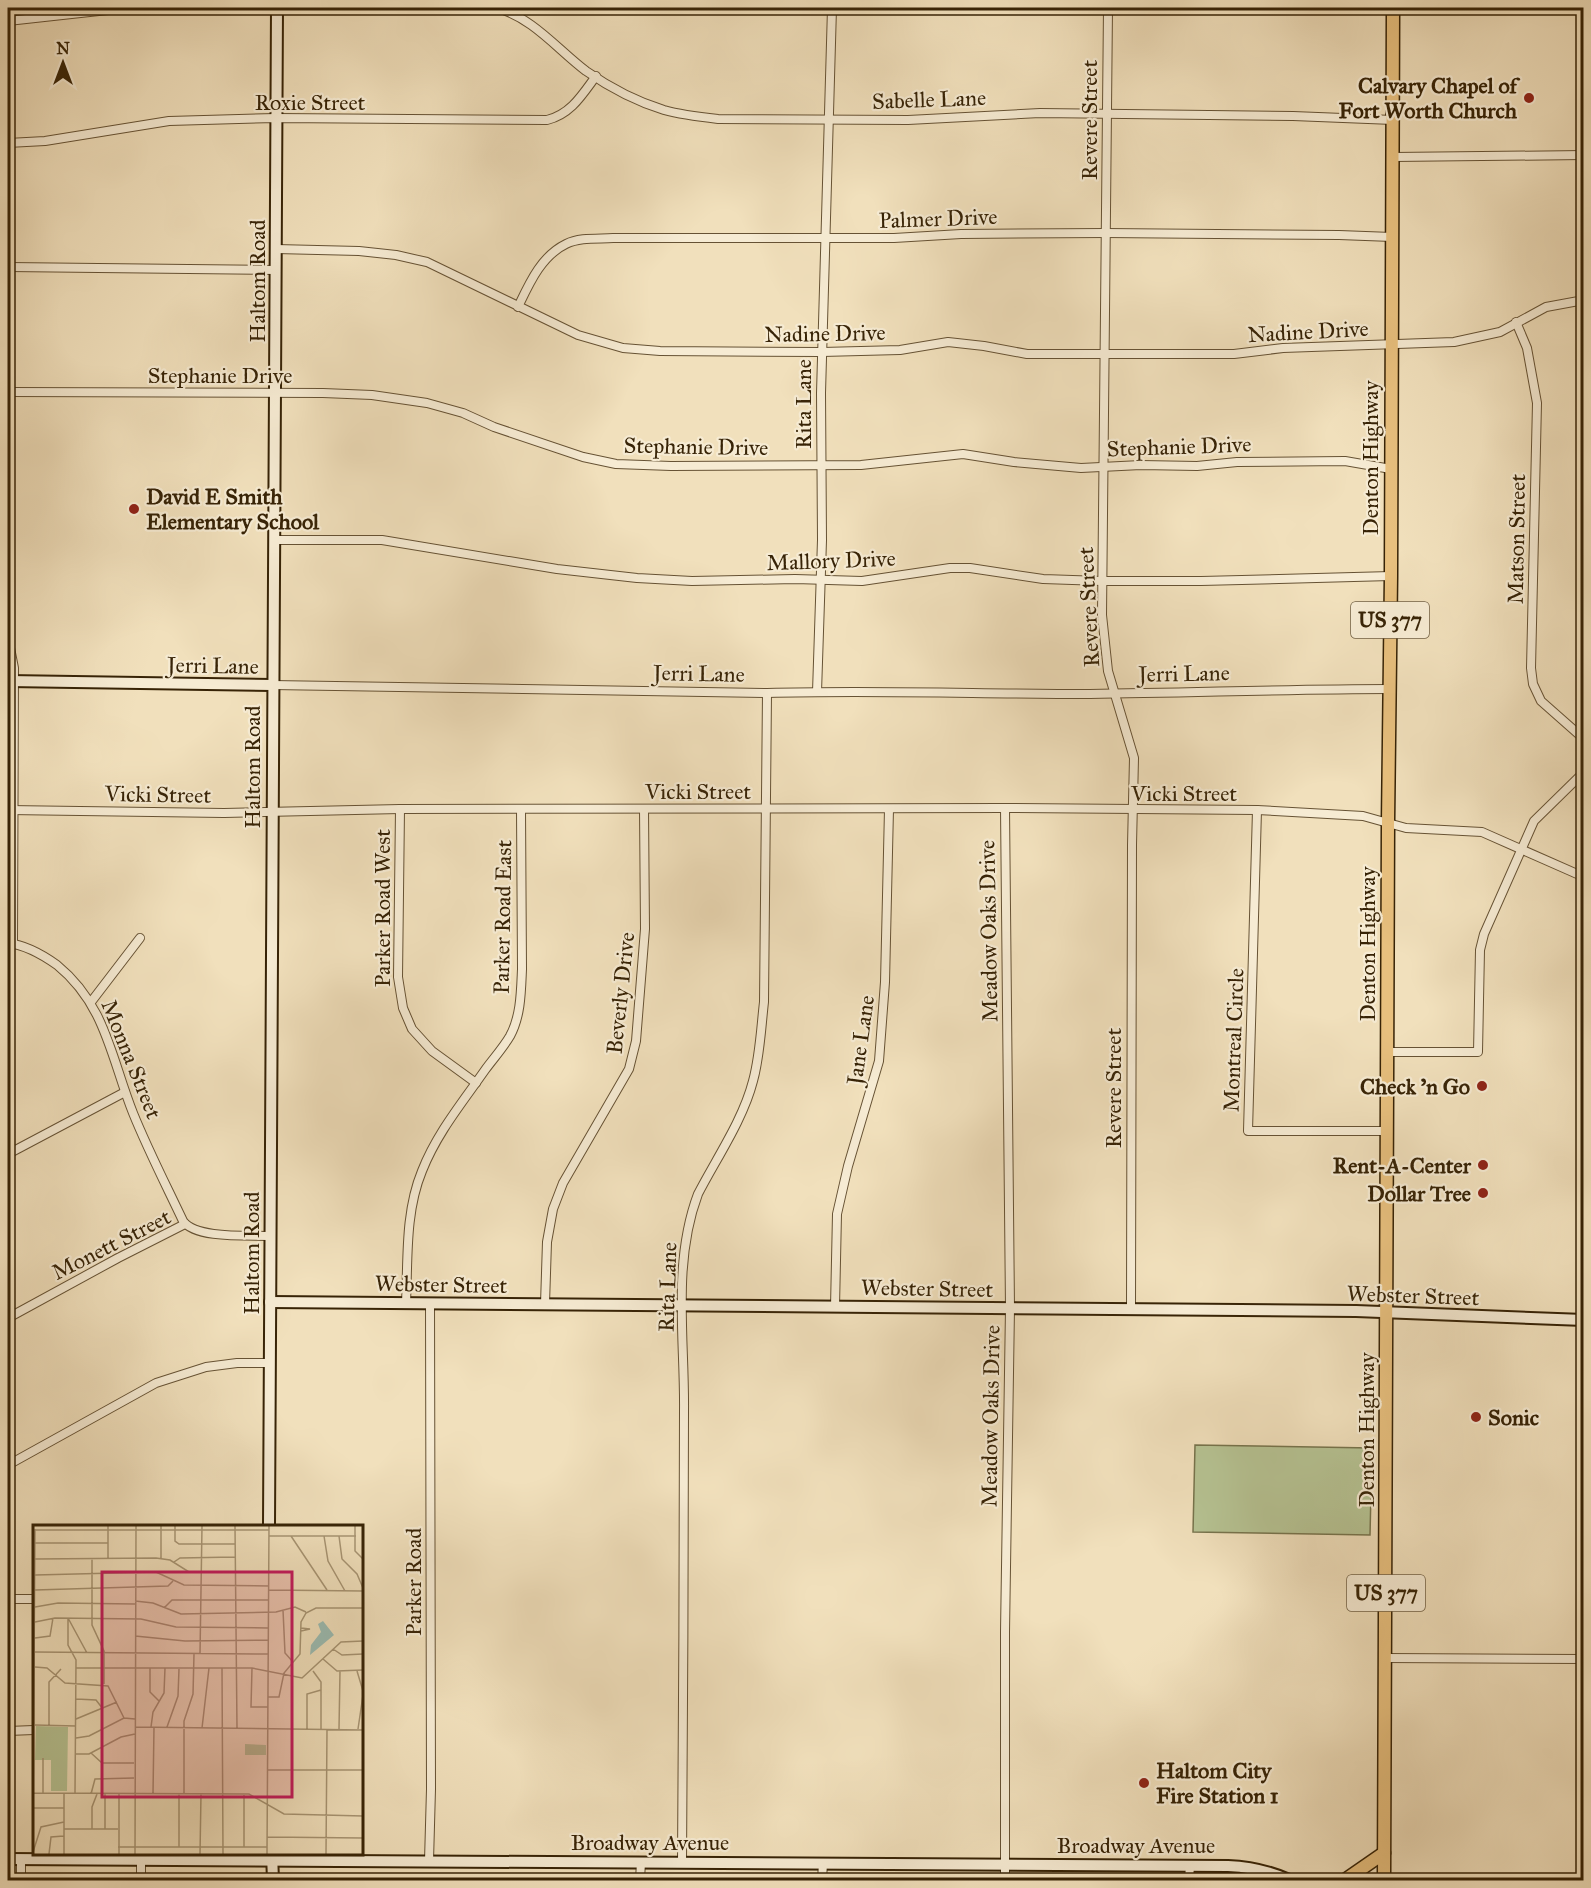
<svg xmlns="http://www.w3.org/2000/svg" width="1591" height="1888" viewBox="0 0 1591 1888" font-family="'IM FELL Great Primer',serif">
<rect width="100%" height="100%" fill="#f1e0bc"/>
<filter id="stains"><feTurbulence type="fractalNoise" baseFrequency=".00333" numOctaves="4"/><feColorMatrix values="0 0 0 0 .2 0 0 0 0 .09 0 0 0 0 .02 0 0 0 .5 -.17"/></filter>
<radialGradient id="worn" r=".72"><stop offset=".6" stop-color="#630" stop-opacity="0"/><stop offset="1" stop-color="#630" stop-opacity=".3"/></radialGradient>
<polygon fill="#b6c393" stroke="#76734c" stroke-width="1.5" points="1195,1445 1372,1448 1370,1535 1193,1532"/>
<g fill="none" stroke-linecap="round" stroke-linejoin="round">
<defs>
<g id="street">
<path d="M497,8C533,18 557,49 586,71C609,87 638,102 664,110C682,115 700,117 718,119L908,120L1040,113L1293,116L1393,120"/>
<polyline points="1108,8 1102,615 1108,671 1134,758 1132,845 1131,1309"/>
<polyline points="8,21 126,8"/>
<path d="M8,143L45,141L169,121L276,118L547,120C571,114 582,95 596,76"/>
<polyline points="1393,157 1584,155"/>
<polyline points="276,249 359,251 396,255 427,262 578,335 623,348 660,351 822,352 900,350 948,342 984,346 1027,354 1234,354 1283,348 1454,342 1500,332 1546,307 1584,300"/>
<polyline points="8,267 276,270"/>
<path d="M518,307C529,284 541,256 566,244C580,237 598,239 613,238H894L961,234L1106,233L1339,235L1392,237"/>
<polyline points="1516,322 1527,348 1537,403 1531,668 1533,684 1541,701 1584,739"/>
<polyline points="8,392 323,393 372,395 427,403 463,413 494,427 583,457 616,464 671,466 861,465 963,454 1014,462 1081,468 1141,465 1197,466 1237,462 1345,461 1391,469"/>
<polyline points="274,540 382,540 557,569 637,578 692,581 795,579 862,581 950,568 970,568 1043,579 1102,581 1201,581 1391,576"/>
<polyline points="8,638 14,668 13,944"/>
<path d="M272,685L767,693C875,690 982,694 1090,694C1190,693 1290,689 1390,689"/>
<polyline points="817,692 822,540 821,393 832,8"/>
<polyline points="1005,808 1010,1308 1005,1632 1005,1880"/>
<polyline points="400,809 398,977 403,1008 412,1029 432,1051 476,1083"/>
<polyline points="8,810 224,813 400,809 1005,808 1257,810 1363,816 1406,828 1482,832 1584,877"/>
<polyline points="1257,810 1248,1131 1388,1131"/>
<path d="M8,943C25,945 43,955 57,965C106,1005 111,1058 133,1113C148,1150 166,1185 183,1221C196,1239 248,1235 270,1236"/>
<polyline points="91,1002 140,938"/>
<polyline points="1388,1052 1478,1052 1480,950 1484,934 1534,821 1584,772"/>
<polyline points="8,1154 125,1092"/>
<path d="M406,1303C408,1259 405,1212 422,1171C437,1133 462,1103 485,1070C493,1059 503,1048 510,1036C521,1016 521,991 522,969L521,810"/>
<polyline points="545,1304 547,1242 553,1209 563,1183 629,1069 636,1041 645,929 644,809"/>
<polyline points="835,1307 837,1214 848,1166 879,1061 885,982 889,809"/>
<polyline points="8,1318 118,1258 185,1224"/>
<polyline points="8,1465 156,1383 206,1367 237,1363 270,1363"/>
<polyline points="8,1599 34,1599"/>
<polyline points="1385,1658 1584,1659"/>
<polyline points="8,1731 34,1730"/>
<polyline points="429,1861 431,1789 430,1303"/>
<path d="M682,1862C683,1712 684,1561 684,1411C685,1340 672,1263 698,1194C716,1159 743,1120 753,1081C760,1056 761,1028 764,1002L767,693"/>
<polyline points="21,1880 21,1859"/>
<polyline points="141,1880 141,1861"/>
<polyline points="640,1880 641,1862"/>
<polyline points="822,1880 823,1863"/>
<polyline points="1189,1880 1190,1865"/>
</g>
<g id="secondary">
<polyline points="8,681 272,685"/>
<polyline points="270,1302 1356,1311 1584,1320"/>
<polyline points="269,1526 277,8"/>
<polyline points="272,1854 273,1880"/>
<path d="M8,1859L1228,1866C1251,1867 1269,1871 1289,1880"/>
</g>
<g id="primary">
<polyline points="1345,1880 1384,1853"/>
<polyline points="1384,1880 1388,822 1391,576 1393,8"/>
</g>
</defs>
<use href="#street" stroke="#665234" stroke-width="10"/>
<use href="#secondary" stroke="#372306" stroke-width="14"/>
<use href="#primary" stroke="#372306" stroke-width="15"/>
<use href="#street" stroke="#f6ebd3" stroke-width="8"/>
<use href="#secondary" stroke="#f6ebd3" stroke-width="10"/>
<use href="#primary" stroke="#e8c07e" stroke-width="12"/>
</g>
<g fill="#8f2418" stroke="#f6ebd3" stroke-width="2">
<circle cx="1529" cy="98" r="6"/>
<circle cx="134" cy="509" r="6"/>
<circle cx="1482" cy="1086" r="6"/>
<circle cx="1483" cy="1165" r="6"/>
<circle cx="1483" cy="1193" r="6"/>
<circle cx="1476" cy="1417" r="6"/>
<circle cx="1144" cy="1783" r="6"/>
</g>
<g text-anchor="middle" stroke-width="4.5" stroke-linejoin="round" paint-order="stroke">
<g fill="#f6ebd3" stroke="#705f44" stroke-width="1.5">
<rect x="1351" y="602" width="78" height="36" rx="4.5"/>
<rect x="1347" y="1575" width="78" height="36" rx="4.5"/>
</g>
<g font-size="21" font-weight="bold" fill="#372306">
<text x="1390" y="627">US 377</text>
<text x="1386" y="1600">US 377</text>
</g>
<g font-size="22" font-weight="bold" fill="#372306" stroke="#f6ebd3" text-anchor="end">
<text x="1517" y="93">Calvary Chapel of<tspan x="1517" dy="25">Fort Worth Church</tspan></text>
<text x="146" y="504" text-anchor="start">David E Smith<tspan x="146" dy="25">Elementary School</tspan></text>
<text x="1470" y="1094">Check ’n Go</text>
<text x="1471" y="1173">Rent-A-Center</text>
<text x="1471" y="1201">Dollar Tree</text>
<text x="1488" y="1425" text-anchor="start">Sonic</text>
<text x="1156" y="1778" text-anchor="start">Haltom City<tspan x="1156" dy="25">Fire Station 1</tspan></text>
</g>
<g font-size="22" fill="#372306" stroke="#f6ebd3">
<text transform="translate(929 99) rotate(-2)" y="8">Sabelle Lane</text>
<text x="310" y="110">Roxie Street</text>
<text transform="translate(1089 120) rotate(-90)" y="8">Revere Street</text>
<text transform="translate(938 218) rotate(-2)" y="8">Palmer Drive</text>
<text transform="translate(257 281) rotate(-90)" y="8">Haltom Road</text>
<text transform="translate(1308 331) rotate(-3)" y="8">Nadine Drive</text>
<text transform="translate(825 333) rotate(-1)" y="8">Nadine Drive</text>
<text x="220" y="383">Stephanie Drive</text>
<text transform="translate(803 404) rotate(-90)" y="8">Rita Lane</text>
<text transform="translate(696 446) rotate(1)" y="8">Stephanie Drive</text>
<text transform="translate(1179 446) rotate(-2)" y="8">Stephanie Drive</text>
<text transform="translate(1370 458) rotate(-90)" y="8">Denton Highway</text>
<text transform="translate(1516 539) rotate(-89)" y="8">Matson Street</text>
<text transform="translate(831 560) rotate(-2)" y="8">Mallory Drive</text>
<text transform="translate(1088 607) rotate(-93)" y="8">Revere Street</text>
<text transform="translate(213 665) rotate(1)" y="8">Jerri Lane</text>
<text transform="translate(699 673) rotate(1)" y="8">Jerri Lane</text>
<text transform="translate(1184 673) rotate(-1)" y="8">Jerri Lane</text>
<text transform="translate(252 767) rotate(-90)" y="8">Haltom Road</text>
<text x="698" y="799">Vicki Street</text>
<text x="1184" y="801">Vicki Street</text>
<text transform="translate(158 794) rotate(1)" y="8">Vicki Street</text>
<text transform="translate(382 908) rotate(-90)" y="8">Parker Road West</text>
<text transform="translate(502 917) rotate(-89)" y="8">Parker Road East</text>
<text transform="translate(988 931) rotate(-91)" y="8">Meadow Oaks Drive</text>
<text transform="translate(1367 944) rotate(-90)" y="8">Denton Highway</text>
<text transform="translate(620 993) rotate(-84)" y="8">Beverly Drive</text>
<text transform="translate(860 1040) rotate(-82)" y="8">Jane Lane</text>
<text transform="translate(1233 1040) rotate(-88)" y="8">Montreal Circle</text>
<text transform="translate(132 1059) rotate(68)" y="8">Monna Street</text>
<text transform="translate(1113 1088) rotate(-90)" y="8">Revere Street</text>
<text transform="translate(111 1244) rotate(-27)" y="8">Monett Street</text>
<text transform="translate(251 1253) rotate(-90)" y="8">Haltom Road</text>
<text transform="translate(441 1284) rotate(1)" y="8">Webster Street</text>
<text transform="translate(667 1287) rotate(-88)" y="8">Rita Lane</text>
<text transform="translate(927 1288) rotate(1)" y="8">Webster Street</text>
<text transform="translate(1413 1295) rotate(2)" y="8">Webster Street</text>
<text transform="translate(990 1416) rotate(-89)" y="8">Meadow Oaks Drive</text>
<text transform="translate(1366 1430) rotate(-90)" y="8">Denton Highway</text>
<text transform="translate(413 1582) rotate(-90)" y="8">Parker Road</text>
<text x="650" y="1850">Broadway Avenue</text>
<text x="1136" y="1853">Broadway Avenue</text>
</g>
</g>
<g transform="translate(33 1525)">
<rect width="330" height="330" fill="#f1e0bc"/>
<path d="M3,201L35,202L34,266H18V235H2ZM212,219L233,220V230H212Z" fill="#b6c393"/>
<path d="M290,96L301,110L277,130L278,120L288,107L285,99Z" fill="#9bbdb4"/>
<path fill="none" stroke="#a79473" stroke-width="1.5" d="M75,1V34M142,1V16L146,19H202M202,1L204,203M322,1V26L330,34M2,5H236M236,11H323M258,11L294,65M291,11L295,36L312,66M306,11L309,34L324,49L330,63M2,18H75M128,33V1M2,34L123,33L137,35L156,47H236M59,34V100L71,126V159M141,37L147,33L202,32M2,50L123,47L151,60L236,61M2,65L135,61L140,56M236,65L330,66M102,76L120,78L148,89L243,87L262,82L273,87M2,82L25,78L102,79M131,83L139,75H236M250,85L252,128L260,137M35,93V120L43,135L42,268M35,93L54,128M2,97L22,93L108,94L143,102L235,103M268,106L277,104L268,103M102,111L152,116L235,115M2,113L17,111L20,93M300,124L309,130L330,129M2,127L235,129M167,129L169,1M290,134L304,146L330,145M2,142L14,143L32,158L75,161L91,193M43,143H219L269,153L308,117L330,116M117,143V167L126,176M189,143L190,329M219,143L218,182H235M280,146L288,157V204M324,146L330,166M235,172H246L251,148L267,129L268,97L273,88L283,83H330M43,174L63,175L70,184M43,194L84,177M2,200L43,201M16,200V157L28,144M102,202L330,205M118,202L120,187L131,168L132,143M134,202L145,171L146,144M169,203L176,143M274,204V169L288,165M306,204L307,146M325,204L330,170M43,213L56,211L91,193L102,194M58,228L69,238H101M43,229H56L88,212L102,209M10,233V268M235,245H330M0,268L216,269L251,289L330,291M31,268V329M58,269L62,254L101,253M120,269L121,202M151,269V196L160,169L161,129M0,283H31M0,288L2,4M31,304H85M59,304V282L64,269M72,304V269M234,312L330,313M85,322H234M146,322V269M211,322V270M0,327L8,302L31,297M16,329L18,312L31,311M86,329V269M102,329L103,1M167,329L168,269M234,329L236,1M293,329L294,205"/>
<path fill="#c2185b" fill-opacity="0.15" stroke="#c2185b" stroke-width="3" d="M69,47H259V272H69Z"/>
<rect width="330" height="330" fill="none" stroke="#372306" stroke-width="3"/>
</g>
<rect width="1591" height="1888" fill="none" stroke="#f1e0bc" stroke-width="30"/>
<rect x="9" y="9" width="1573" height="1870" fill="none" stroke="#372306" stroke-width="3"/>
<rect x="15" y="15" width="1561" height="1858" fill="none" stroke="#372306" stroke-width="1.5"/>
<g transform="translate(63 63)" stroke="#f6ebd3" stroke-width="4.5" paint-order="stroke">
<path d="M0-4.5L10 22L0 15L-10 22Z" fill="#372306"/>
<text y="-9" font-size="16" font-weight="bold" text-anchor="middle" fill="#372306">N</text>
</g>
<rect width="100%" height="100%" filter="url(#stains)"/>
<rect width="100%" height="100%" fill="url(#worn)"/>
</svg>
